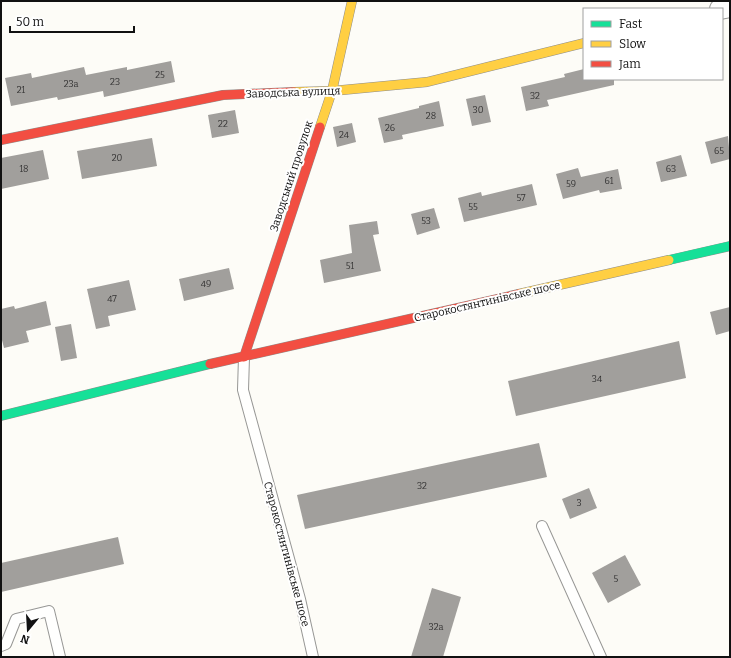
<svg xmlns="http://www.w3.org/2000/svg" width="731" height="658" viewBox="0 0 731 658" font-family="Bitter,serif">
<rect width="100%" height="100%" fill="#fdfcf7"/>
<g fill="#a19f9c">
<polygon points="171,61 175,82 104,97 103,91 58,100 57,97 11,106 5,78 31,73 32,78 84,67 86,75 127,67 127,70"/>
<polygon points="584,69 584,79 614,79 614,85 547,100 549,106 526,111 521,87 565,77 564,74"/>
<polygon points="485,95 491,122 472,126 466,99"/>
<polygon points="439,101 444,126 402,135 403,139 384,143 378,118 419,108 419,106"/>
<polygon points="235,110 239,133 212,138 208,115"/>
<polygon points="352,123 356,142 337,147 333,127"/>
<polygon points="728,136 730,159 711,164 705,142"/>
<polygon points="152,138 157,166 82,179 77,151"/>
<polygon points="43,150 49,179 1,189 1,158"/>
<polygon points="681,155 687,176 661,182 656,162"/>
<polygon points="578,168 581,177 618,169 622,189 600,193 599,190 563,199 556,174"/>
<polygon points="532,184 537,205 464,222 458,198 481,192 482,196"/>
<polygon points="434,208 440,228 417,235 411,214"/>
<polygon points="377,221 379,234 373,235 381,271 324,283 320,260 352,253 349,225"/>
<polygon points="229,268 234,289 184,301 179,279"/>
<polygon points="129,280 136,310 108,316 110,326 96,329 87,289"/>
<polygon points="46,301 51,325 26,331 29,342 4,348 1,336 1,309 14,306 15,309"/>
<polygon points="730,307 730,331 716,335 710,312"/>
<polygon points="71,324 77,358 61,361 55,327"/>
<polygon points="679,341 686,378 516,416 508,381"/>
<polygon points="539,443 547,477 305,529 297,495"/>
<polygon points="589,488 597,508 570,519 562,499"/>
<polygon points="118,537 124,564 1,592 1,563"/>
<polygon points="625,555 641,585 608,603 592,573"/>
<polygon points="432,588 461,597 443,657 411,657"/>
</g>
<g fill="none" stroke-linecap="round" stroke-linejoin="round">
<defs>
<g id="lane">
<polyline points="244,357 243,390 300,599 313,657"/>
<polyline points="542,526 601,657"/>
<polyline points="1,646 6,644 16,619 49,611 60,657"/>
</g>
<polyline id="street" points="720,9 730,7"/>
<g id="fast">
<polyline points="669,260 730,246"/>
<polyline points="1,416 210,364"/>
</g>
<g id="slow">
<polyline points="294,92 332,91 427,82 584,43"/>
<polyline points="320,127 332,91 352,1"/>
<polyline points="519,294 669,260"/>
</g>
<g id="jam">
<polyline points="1,140 223,95 294,92"/>
<polyline points="244,357 320,127"/>
<polyline points="210,364 519,294"/>
</g>
</defs>
<use href="#lane" stroke="#979795" stroke-width="12"/>
<use href="#street" stroke="#979795" stroke-width="22"/>
<use href="#fast" stroke="#8e8d8b" stroke-width="10"/>
<use href="#slow" stroke="#8e8d8b" stroke-width="10"/>
<use href="#jam" stroke="#8e8d8b" stroke-width="10"/>
<use href="#lane" stroke="#fffffe" stroke-width="10"/>
<use href="#street" stroke="#fffffe" stroke-width="20"/>
<use href="#fast" stroke="#16e098" stroke-width="9"/>
<use href="#slow" stroke="#ffcf43" stroke-width="9"/>
<use href="#jam" stroke="#f24e42" stroke-width="9"/>
</g>
<g text-anchor="middle" stroke-width="4" stroke-linejoin="round" paint-order="stroke">
<g font-size="9" fill="#353434">
<text x="160" y="78">25</text>
<text x="115" y="85">23</text>
<text x="71" y="87">23а</text>
<text x="21" y="93">21</text>
<text x="535" y="99">32</text>
<text x="478" y="113">30</text>
<text x="431" y="119">28</text>
<text x="223" y="127">22</text>
<text x="390" y="131">26</text>
<text x="344" y="138">24</text>
<text x="719" y="154">65</text>
<text x="117" y="161">20</text>
<text x="24" y="172">18</text>
<text x="671" y="172">63</text>
<text x="609" y="184">61</text>
<text x="571" y="187">59</text>
<text x="521" y="201">57</text>
<text x="473" y="210">55</text>
<text x="426" y="224">53</text>
<text x="350" y="269">51</text>
<text x="206" y="287">49</text>
<text x="112" y="302">47</text>
<text x="597" y="382">34</text>
<text x="422" y="489">32</text>
<text x="579" y="506">3</text>
<text x="616" y="582">5</text>
<text x="436" y="630">32а</text>
</g>
<g font-size="11" fill="#111" stroke="#fff">
<text transform="translate(293 92) rotate(-2)" y="4">Заводська вулиця</text>
<text transform="translate(291 176) rotate(-72)" y="4">Заводський провулок</text>
<text transform="translate(487 301) rotate(-13)" y="4">Старокостянтинівське шосе</text>
<text transform="translate(287 554) rotate(75)" y="4">Старокостянтинівське шосе</text>
</g>
</g>
<rect width="731" height="658" fill="none" stroke="#111111" stroke-width="4"/>
<rect x="583" y="8" width="140" height="72" fill="#ffffff" stroke="#a0a0a0"/>
<rect x="591" y="21" width="20" height="6" fill="#16e098" stroke="#a0a0a0"/>
<text x="619" y="28" font-size="12" fill="#111111">Fast</text>
<rect x="591" y="41" width="20" height="6" fill="#ffcf43" stroke="#a0a0a0"/>
<text x="619" y="48" font-size="12" fill="#111111">Slow</text>
<rect x="591" y="61" width="20" height="6" fill="#f24e42" stroke="#a0a0a0"/>
<text x="619" y="68" font-size="12" fill="#111111">Jam</text>
<g transform="translate(28 630) rotate(198)" stroke="#ffffff" stroke-width="3" paint-order="stroke">
<path d="M0-3L7 15L0 10L-7 15Z" fill="#111111"/>
<text y="-6" font-size="11" font-weight="bold" text-anchor="middle" fill="#111111">N</text>
</g>
<path d="M10 26v6h124v-6" fill="none" stroke="#111111" stroke-width="2"/>
<text x="16" y="26" font-size="12" fill="#111111" stroke="#ffffff" stroke-width="3" paint-order="stroke">50 m</text>
</svg>
